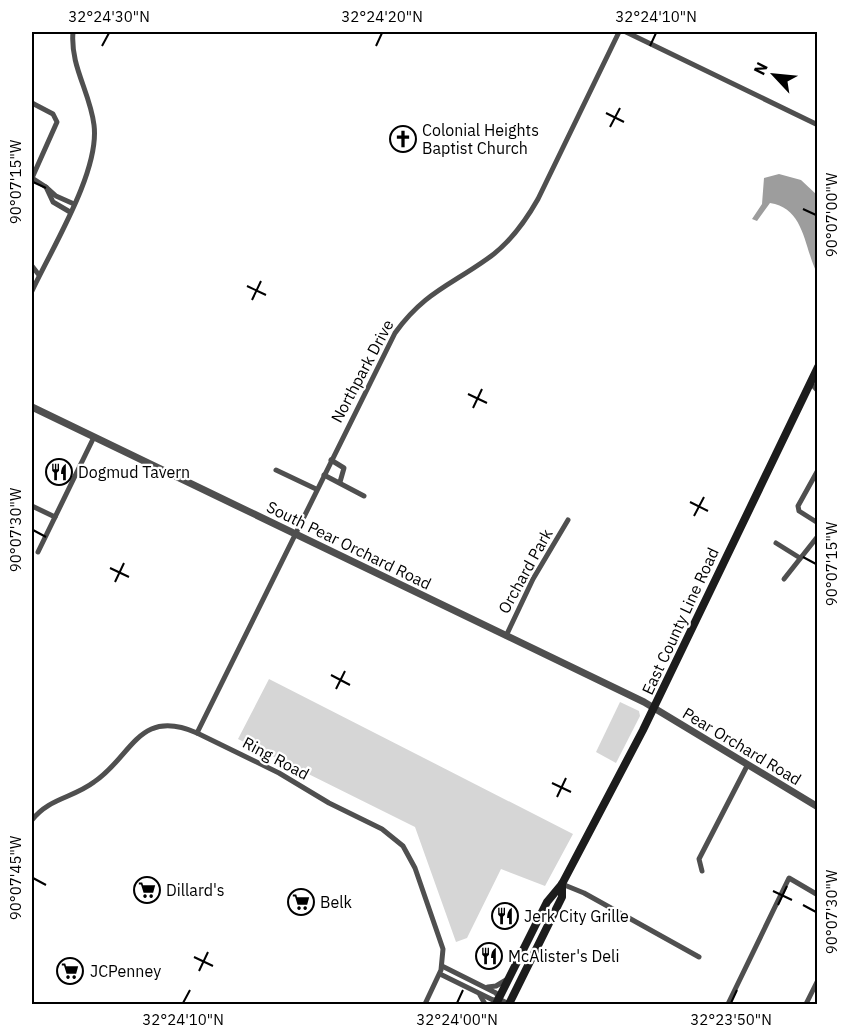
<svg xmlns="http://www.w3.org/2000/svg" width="849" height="1036" viewBox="0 0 849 1036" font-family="'IBM Plex Sans',sans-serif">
<rect width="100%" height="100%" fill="#fff"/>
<g fill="#d6d6d6">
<polygon points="269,679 573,834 545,886 501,869 467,938 456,942 415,827 238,739"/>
<polygon points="620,702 639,711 640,716 616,763 596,752"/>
</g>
<path fill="#9d9d9d" d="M779,174L801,180L817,195V273C804,248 805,208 770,203L757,221L752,219L762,204L764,178Z"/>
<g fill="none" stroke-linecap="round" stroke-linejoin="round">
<g stroke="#4f4f4f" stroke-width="5">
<polyline points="626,32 818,125"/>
<polyline points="32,103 53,114 57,122 32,178"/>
<polyline points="32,178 46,187"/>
<polyline points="70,212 53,202 46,187 56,196 74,204"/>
<polyline points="32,266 39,275"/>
<path d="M32,291C52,248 100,171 94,125C90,92 70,66 73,32"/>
<polyline points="810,382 818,391"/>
<polyline points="331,460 344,468 340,482"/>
<polyline points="276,470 316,489"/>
<polyline points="818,470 798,506 799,511 818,523"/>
<polyline points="324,475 364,496"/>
<polyline points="32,506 55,517"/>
<polyline points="776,543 800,558"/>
<polyline points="38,552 94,437"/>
<polyline points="784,579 818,536"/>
<polyline points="506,636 533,579 568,520"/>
<path d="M197,733L395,333C424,293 449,286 487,259C509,244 525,222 538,199L619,32"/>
<path d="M32,820C49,798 73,798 94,782C132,757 138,707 197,733L279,773L329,803L382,829L403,846L415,868L443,949L441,970L425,1004"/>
<polyline points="702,871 699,859 747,766"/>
<polyline points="562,884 584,893 699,957"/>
<polyline points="442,966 496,993 499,999"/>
<polyline points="440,974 493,1000 499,999 509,1004"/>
<polyline points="488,987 496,986 506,980"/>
<polyline points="480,995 485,1004"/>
<polyline points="728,1004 789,878 818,895"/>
<polyline points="806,1004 818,980"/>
</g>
<polyline stroke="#4f4f4f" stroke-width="7" points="32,407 644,702 818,807"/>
<g stroke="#1c1c1c" stroke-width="8">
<polyline points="496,1004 547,902 562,884 643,730 818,367"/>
<polyline points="509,1004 562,897 562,884"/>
</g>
</g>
<path fill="none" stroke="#000" stroke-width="2" d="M102,46L109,33M376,46L382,33M650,46L656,33M606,113L624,122M610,127L620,108M33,182L46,188M803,209L816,215M247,286L266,295M252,300L261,281M468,394L487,403M473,408L482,389M690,502L708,511M694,516L704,497M33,530L46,537M803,557L816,564M110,568L129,577M115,582L124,563M331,675L350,685M336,689L345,671M552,783L571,792M557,797L566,778M33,878L46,885M773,891L792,900M778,905L787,886M803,905L816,912M194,957L213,966M199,971L208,952M183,1003L190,990M457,1003L463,990M731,1003L737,990"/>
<defs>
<symbol id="church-ring" viewBox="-11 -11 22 22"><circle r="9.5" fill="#fff" stroke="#000" stroke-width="1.5"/><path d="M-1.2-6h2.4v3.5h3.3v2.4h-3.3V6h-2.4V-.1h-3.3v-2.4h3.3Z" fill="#000"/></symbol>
<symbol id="restaurant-ring" viewBox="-11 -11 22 22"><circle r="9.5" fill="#fff" stroke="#000" stroke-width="1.5"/><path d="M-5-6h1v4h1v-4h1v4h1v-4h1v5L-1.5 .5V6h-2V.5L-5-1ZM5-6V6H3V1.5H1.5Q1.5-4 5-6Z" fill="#000"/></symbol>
<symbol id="supermarket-ring" viewBox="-11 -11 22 22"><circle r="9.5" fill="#fff" stroke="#000" stroke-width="1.5"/><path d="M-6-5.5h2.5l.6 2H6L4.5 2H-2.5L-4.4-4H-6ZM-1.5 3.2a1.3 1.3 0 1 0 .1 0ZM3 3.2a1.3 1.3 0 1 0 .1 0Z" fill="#000"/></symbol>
</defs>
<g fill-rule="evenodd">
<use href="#church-ring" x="388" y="124" width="30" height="30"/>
<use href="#restaurant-ring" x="44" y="457" width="30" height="30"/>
<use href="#supermarket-ring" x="132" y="875" width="30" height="30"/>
<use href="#supermarket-ring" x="286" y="887" width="30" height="30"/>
<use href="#restaurant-ring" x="490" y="901" width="30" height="30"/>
<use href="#restaurant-ring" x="474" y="941" width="30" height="30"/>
<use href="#supermarket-ring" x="55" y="956" width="30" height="30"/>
</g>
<g text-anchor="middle" stroke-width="4.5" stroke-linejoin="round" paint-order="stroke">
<g font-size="16" fill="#000" stroke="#fff" text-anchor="start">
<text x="422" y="136">Colonial Heights<tspan x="422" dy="18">Baptist Church</tspan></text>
<text x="78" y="478">Dogmud Tavern</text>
<text x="166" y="896">Dillard's</text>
<text x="320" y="908">Belk</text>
<text x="524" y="922">Jerk City Grille</text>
<text x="508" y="962">McAlister's Deli</text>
<text x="90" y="977">JCPenney</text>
</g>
<g font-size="16" fill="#000" stroke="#fff">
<text transform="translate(362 371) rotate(-62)" y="6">Northpark Drive</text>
<text transform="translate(349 545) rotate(26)" y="6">South Pear Orchard Road</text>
<text transform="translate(525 571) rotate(-61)" y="6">Orchard Park</text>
<text transform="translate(680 621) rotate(-65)" y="6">East County Line Road</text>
<text transform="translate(742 746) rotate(31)" y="6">Pear Orchard Road</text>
<text transform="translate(276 758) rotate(28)" y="6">Ring Road</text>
</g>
</g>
<rect width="849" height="1036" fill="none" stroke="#ffffff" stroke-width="66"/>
<g transform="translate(774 75) rotate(296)" stroke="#ffffff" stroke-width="4.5" paint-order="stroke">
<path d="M0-4.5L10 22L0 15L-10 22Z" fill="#000000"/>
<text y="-9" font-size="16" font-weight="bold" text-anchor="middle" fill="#000000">N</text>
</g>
<rect x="33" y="33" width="783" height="970" fill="none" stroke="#000" stroke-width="2"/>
<g font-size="15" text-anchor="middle" fill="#000">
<text x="109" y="22">32°24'30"N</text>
<text x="382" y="22">32°24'20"N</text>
<text x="656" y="22">32°24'10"N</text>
<text transform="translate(16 182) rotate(-90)" y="5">90°07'15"W</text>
<text transform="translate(832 215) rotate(-90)" y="5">90°07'00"W</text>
<text transform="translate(16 530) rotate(-90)" y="5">90°07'30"W</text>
<text transform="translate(832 564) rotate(-90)" y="5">90°07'15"W</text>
<text transform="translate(16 878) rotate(-90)" y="5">90°07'45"W</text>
<text transform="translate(832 912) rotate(-90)" y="5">90°07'30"W</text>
<text x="183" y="1025">32°24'10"N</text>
<text x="457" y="1025">32°24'00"N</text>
<text x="731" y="1025">32°23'50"N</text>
</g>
</svg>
